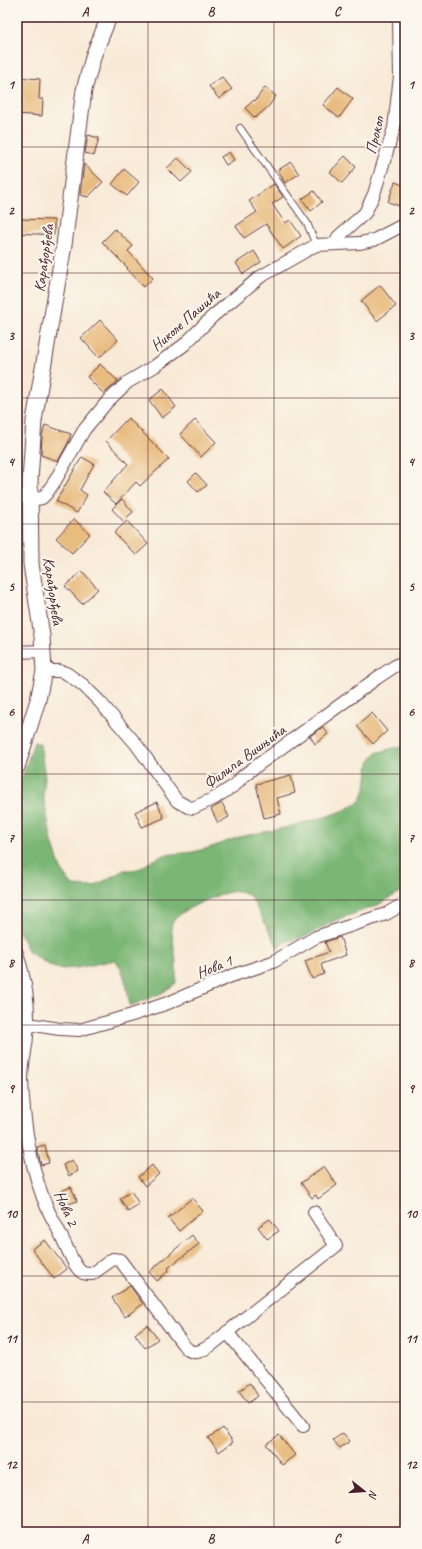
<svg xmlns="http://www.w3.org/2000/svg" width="422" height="1549" viewBox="0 0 422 1549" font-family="Caveat,sans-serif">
<rect width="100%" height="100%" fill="#fbf7ec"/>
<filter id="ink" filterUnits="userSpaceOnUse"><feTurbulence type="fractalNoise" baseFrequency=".025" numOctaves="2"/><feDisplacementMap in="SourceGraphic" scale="8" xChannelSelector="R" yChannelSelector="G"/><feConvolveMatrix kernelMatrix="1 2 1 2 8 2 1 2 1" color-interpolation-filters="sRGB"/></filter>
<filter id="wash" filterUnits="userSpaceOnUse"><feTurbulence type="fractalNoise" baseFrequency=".012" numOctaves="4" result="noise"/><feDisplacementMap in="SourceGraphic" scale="16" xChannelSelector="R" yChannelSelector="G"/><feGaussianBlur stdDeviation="0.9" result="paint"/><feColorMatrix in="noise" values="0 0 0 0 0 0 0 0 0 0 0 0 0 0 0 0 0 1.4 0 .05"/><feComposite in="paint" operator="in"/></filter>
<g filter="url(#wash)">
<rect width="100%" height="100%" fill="#f8ead7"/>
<path fill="#7ab674" stroke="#626a50" d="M34,742L40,744L45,778L43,795L52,842L61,869L73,886L93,887L124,870H133L141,868L153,860L164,855L193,852L209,848L239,837L284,828L325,817L345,810L361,800L366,786L369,763L376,753L405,745V889L376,906L336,920L307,936L285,942L278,948L251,897C245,893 237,891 230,892C219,894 183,909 176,918C174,920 172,923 171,926L176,962V983L162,993L130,1006C127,991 126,972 115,960L77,968L60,969L52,967L29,952L17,929V793Z"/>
<g id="blocks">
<g fill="#e8bb7f">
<polygon points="17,77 40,79 39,99 43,99 42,116 17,114"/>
<polygon points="222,77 232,89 219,99 209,86"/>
<polygon points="265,87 276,96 268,107 255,118 245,108 254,100 255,101"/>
<polygon points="338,87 353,99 339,118 323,105"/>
<polygon points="88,135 99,138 94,156 85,153"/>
<polygon points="229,152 234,160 226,165 221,157"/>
<polygon points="345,156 356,167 342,183 330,172"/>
<polygon points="178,158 192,172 181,182 167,168"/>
<polygon points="291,162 299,174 285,183 278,170"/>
<polygon points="84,164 103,182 88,197 80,195"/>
<polygon points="124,169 139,182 127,196 112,184"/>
<polygon points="395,182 405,186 405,208 388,202"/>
<polygon points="274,184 283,197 272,204 285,223 290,220 301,236 283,249 266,224 244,238 236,226 257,212 249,201"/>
<polygon points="314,191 322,202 311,211 302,199"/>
<polygon points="18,219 54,220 54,235 18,233"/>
<polygon points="115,229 133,246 128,251 153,278 144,287 127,269 128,268 102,242"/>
<polygon points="254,251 261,262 243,274 236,263"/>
<polygon points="380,285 396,306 377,321 361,301"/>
<polygon points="100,320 118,340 99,358 81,338"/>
<polygon points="100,364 118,381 104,394 87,377"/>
<polygon points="163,389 176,407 162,418 149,400"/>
<polygon points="128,418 169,459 140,486 136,482 116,504 103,492 128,464 106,441"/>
<polygon points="195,420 216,442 201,457 180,434"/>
<polygon points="45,425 71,434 68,443 58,461 41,455 42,436"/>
<polygon points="82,457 94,464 80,490 87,495 77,513 56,501"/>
<polygon points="196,473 207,485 198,492 188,481"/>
<polygon points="122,499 133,512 123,521 112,509"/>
<polygon points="74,519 90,534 72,553 56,538"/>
<polygon points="127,521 148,544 136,555 114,533"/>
<polygon points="82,571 98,589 82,604 65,586"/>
<polygon points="372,713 387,731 373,744 357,726"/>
<polygon points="323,727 328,734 315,744 310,736"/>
<polygon points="291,775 295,793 277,798 281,814 264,818 256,784"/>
<polygon points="157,802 164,818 142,827 135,812"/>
<polygon points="222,803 229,817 218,823 211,809"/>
<polygon points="340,937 346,955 321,964 324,974 312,979 305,961 329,952 325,942"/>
<polygon points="45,1145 49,1163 41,1165 37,1147"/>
<polygon points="72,1160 78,1171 69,1176 63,1165"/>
<polygon points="152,1165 159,1174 145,1186 138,1177"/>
<polygon points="324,1166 337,1185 318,1199 316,1195 312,1198 301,1183"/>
<polygon points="71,1187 77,1201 64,1206 59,1192"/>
<polygon points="131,1191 139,1204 128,1211 120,1199"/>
<polygon points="192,1198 203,1211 179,1231 168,1218"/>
<polygon points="270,1219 279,1231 267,1239 258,1227"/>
<polygon points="192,1235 199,1244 168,1268 169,1270 157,1281 149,1272"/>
<polygon points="45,1240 67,1269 54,1279 32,1249"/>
<polygon points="130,1286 143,1304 125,1317 112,1298"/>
<polygon points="147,1325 158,1339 145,1348 135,1334"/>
<polygon points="250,1383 258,1396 248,1403 239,1391"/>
<polygon points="223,1428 233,1442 219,1452 208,1438"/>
<polygon points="343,1433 350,1441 340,1448 333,1440"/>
<polygon points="279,1435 295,1455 282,1465 266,1444"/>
</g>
</g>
</g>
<g filter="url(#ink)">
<use href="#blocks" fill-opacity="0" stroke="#643d45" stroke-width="1"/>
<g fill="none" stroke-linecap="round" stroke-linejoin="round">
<defs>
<polyline id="service" points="240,128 307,223 316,245"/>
<g id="minor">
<polyline points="336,244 338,237 365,213 374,194 394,128 400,76 399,17"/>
<polyline points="17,494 30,500 42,498 46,494 55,481 84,430 107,402 128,382 155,366 184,345 213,316 260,277 316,245 360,243 374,240 405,224"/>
<polyline points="17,652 43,651"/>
<polyline points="44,671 59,671 66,673 83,685 100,702 136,744 177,801 188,807 193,808 215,798 235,785 244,775 377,678 395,666 405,661"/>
<path d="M17,953C26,982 30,1006 27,1036C26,1050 22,1064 22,1079C23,1120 31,1174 49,1212C54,1222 60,1232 64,1242C69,1251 74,1268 83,1273C86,1274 89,1274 92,1274L113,1259L120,1260L182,1343C186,1348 190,1353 197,1352C209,1350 229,1330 240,1322C272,1297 304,1271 336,1246L314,1212"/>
<polyline points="28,1024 60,1029 79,1030 132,1015 168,1003 231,976 273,962 316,937 386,914 405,903"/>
<polyline points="227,1332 303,1426"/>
</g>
<polyline id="tertiary" points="17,767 38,700 44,671 42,636 31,564 30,480 34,421 64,245 84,90 94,54 109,17"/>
</defs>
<use href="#service" stroke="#643d45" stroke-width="8"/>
<use href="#minor" stroke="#643d45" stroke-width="14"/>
<use href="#tertiary" stroke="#643d45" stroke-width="17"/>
<polyline stroke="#643d45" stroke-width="2" stroke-dasharray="1 3" stroke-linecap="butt" points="266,1528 269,1532"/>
<use href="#service" stroke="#fff" stroke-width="6"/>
<use href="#minor" stroke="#fff" stroke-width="12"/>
<use href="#tertiary" stroke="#fff" stroke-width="15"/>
</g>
</g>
<path fill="none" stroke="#4a1f2b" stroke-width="1" stroke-opacity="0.55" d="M148,17V1532M274,17V1532M17,147H405M17,273H405M17,398H405M17,524H405M17,649H405M17,774H405M17,900H405M17,1025H405M17,1151H405M17,1276H405M17,1402H405"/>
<g text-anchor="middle" stroke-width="4" stroke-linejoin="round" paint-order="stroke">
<g font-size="16" fill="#4a1f2b" stroke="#fbf7ec">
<text transform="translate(374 135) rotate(-77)" y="6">Прокоп</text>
<text transform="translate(43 258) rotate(-82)" y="6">Карађорђева</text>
<text transform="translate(185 319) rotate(-41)" y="6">Николе Пашића</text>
<text transform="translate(54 591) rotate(82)" y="6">Карађорђева</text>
<text transform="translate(244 756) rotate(-36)" y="6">Филипа Вишњића</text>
<text transform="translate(214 966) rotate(-22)" y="6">Нова 1</text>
<text transform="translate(67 1208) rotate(66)" y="6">Нова 2</text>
</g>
</g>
<rect width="422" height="1549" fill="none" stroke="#fbf7ec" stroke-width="44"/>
<g transform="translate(364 1491) rotate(107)" stroke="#fbf7ec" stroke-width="3" paint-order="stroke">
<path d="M0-3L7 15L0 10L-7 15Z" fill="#4a1f2b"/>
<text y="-6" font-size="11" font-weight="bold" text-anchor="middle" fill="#4a1f2b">N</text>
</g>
<rect x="22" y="22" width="378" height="1505" fill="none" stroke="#4a1f2b" stroke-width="1.5"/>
<g font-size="13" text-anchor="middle" font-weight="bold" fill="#4a1f2b">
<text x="85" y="16">A</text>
<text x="211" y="16">B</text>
<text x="337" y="16">C</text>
<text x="11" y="89">1</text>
<text x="411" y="89">1</text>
<text x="11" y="215">2</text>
<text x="411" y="215">2</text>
<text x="11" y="340">3</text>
<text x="411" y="340">3</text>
<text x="11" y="466">4</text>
<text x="411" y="466">4</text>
<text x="11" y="591">5</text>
<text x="411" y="591">5</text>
<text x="11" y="716">6</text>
<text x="411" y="716">6</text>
<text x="11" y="842">7</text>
<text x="411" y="842">7</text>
<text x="11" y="967">8</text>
<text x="411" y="967">8</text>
<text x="11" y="1093">9</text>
<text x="411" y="1093">9</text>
<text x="11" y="1218">10</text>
<text x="411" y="1218">10</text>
<text x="11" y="1343">11</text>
<text x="411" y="1343">11</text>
<text x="11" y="1469">12</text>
<text x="411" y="1469">12</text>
<text x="85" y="1543">A</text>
<text x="211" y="1543">B</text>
<text x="337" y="1543">C</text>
</g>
</svg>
